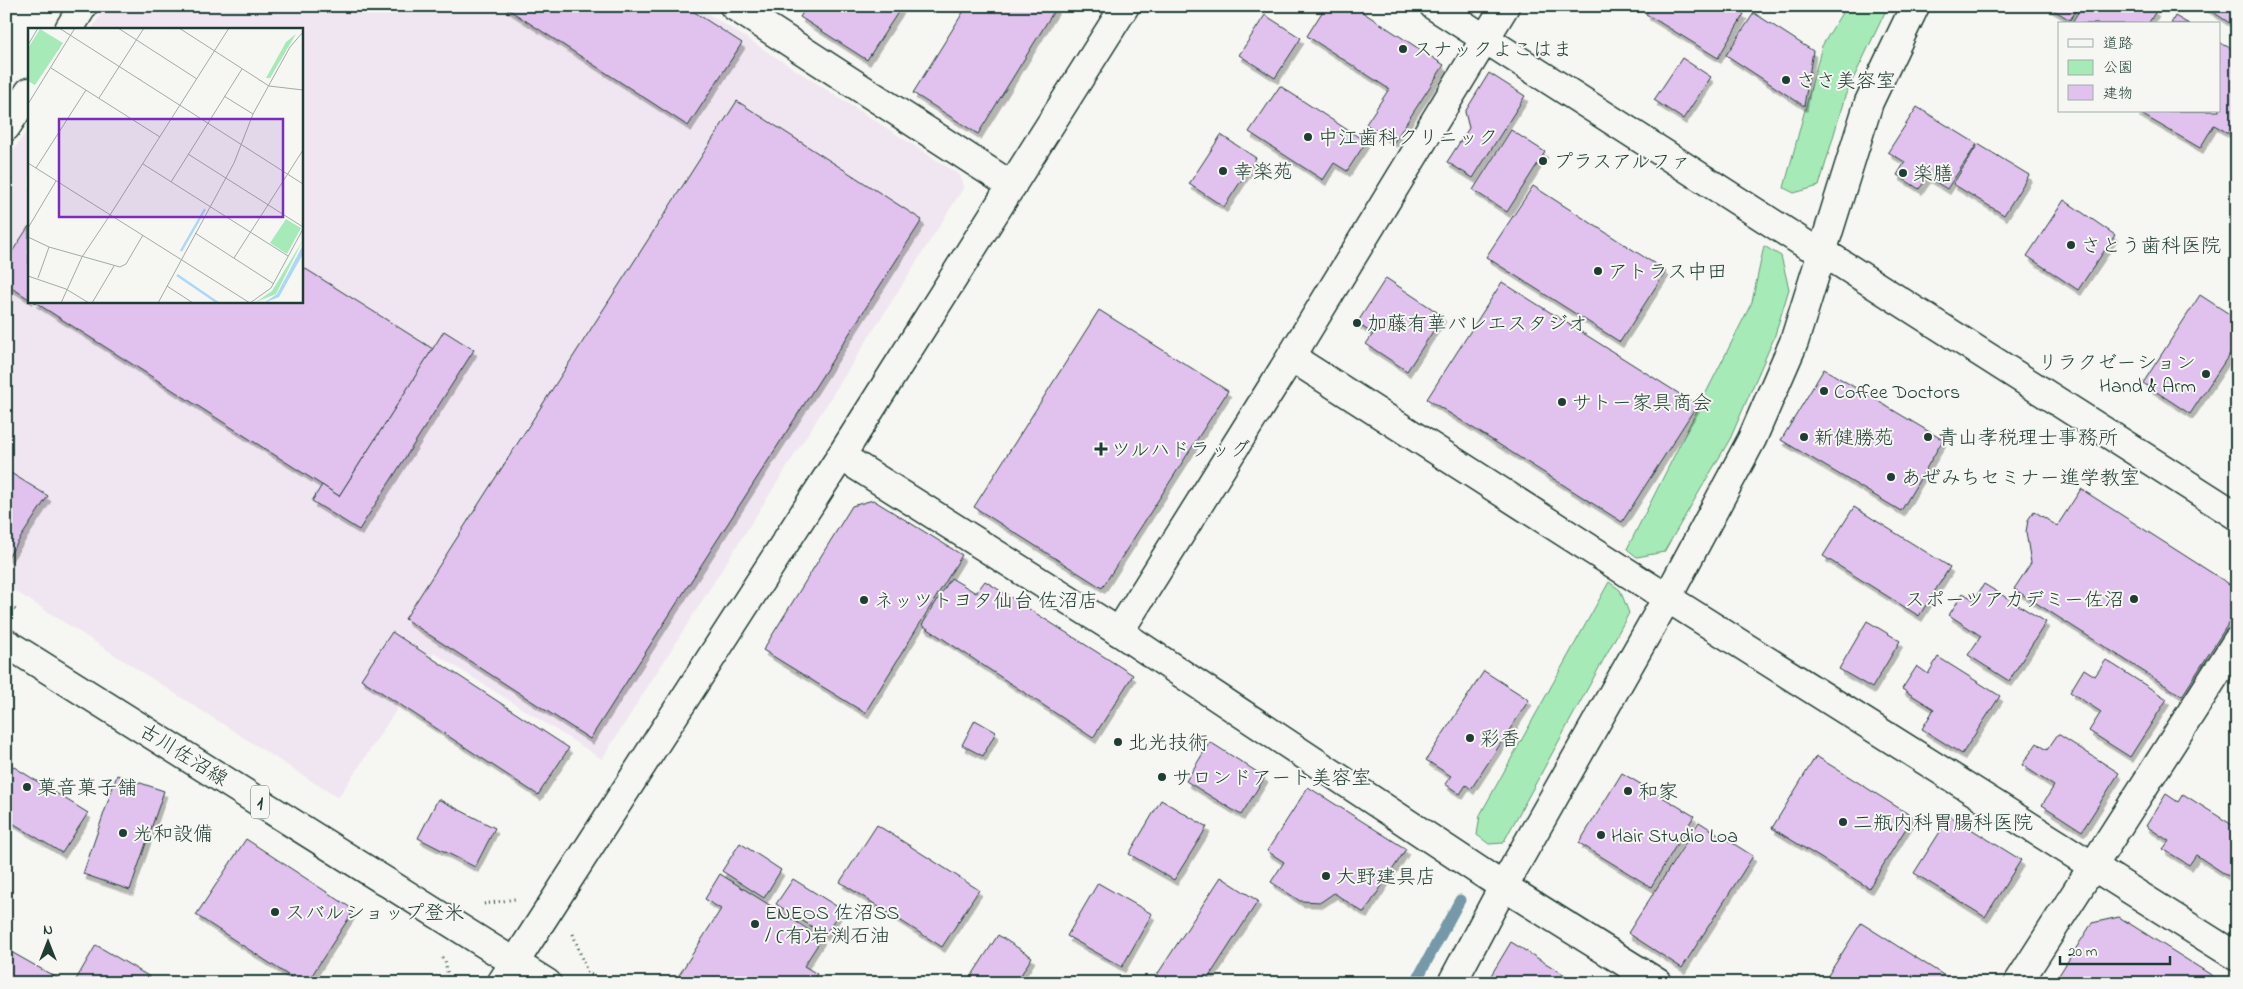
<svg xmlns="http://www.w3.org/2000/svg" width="2243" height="989" viewBox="0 0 2243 989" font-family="'Indie Flower','Klee One',sans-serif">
<defs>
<filter id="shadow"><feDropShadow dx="3" dy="5.5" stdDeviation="0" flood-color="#0004"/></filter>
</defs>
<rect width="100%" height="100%" fill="#f6f6f2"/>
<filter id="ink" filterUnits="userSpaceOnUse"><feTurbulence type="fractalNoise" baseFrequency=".02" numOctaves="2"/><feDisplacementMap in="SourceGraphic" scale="10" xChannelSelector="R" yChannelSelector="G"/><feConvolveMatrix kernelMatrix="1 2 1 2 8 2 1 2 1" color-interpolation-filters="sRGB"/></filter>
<g filter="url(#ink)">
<polygon fill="#f0e6f1" points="106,6 696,6 960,175 964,187 602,759 434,653 338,798 6,585 6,162 29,127 29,301 301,301 301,29 92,29"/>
<g fill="#a6ebb7" stroke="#629476">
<polygon points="1846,6 1888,6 1845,96 1819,186 1794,193 1784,188 1822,46"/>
<polygon points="1764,246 1781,256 1789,289 1774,338 1730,439 1664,552 1637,557 1627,549 1752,302"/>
<polygon points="1609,582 1620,590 1629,613 1503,843 1489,844 1477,835 1480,815"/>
</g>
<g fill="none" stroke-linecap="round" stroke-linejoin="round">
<polyline stroke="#7499a9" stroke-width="11" points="1415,983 1460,900"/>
</g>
<g fill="#e1c2ef" stroke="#1f3d34" filter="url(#shadow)">
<polygon points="503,6 685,6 742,43 688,126"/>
<polygon points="807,6 902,6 867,60 800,17"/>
<polygon points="967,6 1057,6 978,134 913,93"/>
<polygon points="1326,6 1353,6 1444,65 1394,142 1366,124 1389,89 1307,36"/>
<polygon points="1651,6 1731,6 1744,14 1718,58 1646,14"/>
<polygon points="2047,6 2079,6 2070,20"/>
<polygon points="2082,6 2149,6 2156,11 2148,24 2071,24"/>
<polygon points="2204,6 2237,6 2237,28"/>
<polygon points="1754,13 1813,51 1804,106 1726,55"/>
<polygon points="1265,15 1301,38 1275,78 1239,55"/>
<polygon points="2175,16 2189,24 2171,24"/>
<polygon points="2219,42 2237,52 2237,138 2214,125 2200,148 2136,111 2219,111"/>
<polygon points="1682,58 1711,77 1683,119 1654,100"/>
<polygon points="1489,73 1525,96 1473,178 1447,162 1469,128 1465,112"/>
<polygon points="1280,86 1366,142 1347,171 1334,163 1323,180 1249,132"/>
<polygon points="737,101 922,220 590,739 405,619"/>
<polygon points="1917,107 1977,144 1947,189 1928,177 1919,189 1897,175 1905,162 1888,152"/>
<polygon points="1511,130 1545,152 1507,212 1473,190"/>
<polygon points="1221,135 1256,158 1224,207 1189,184"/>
<polygon points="1978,144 2029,175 2004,215 1953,184"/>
<polygon points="1533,186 1666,271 1620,342 1486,257"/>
<polygon points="2064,200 2115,235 2078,290 2027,256"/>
<polygon points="29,226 29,299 6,284 6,261"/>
<polygon points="301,266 433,349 339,496 33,301 301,301"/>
<polygon points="1386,278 1443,316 1407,371 1366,344 1373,334 1357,323"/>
<polygon points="1502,282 1697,405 1622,522 1427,399"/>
<polygon points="2200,295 2237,319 2237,343 2190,414 2143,383"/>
<polygon points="1099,310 1228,391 1102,588 974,507"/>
<polygon points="444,331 474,350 359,530 312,501 322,485 339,496"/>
<polygon points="1824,369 1943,440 1901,511 1781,440"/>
<polygon points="6,470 48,496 8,557 6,555"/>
<polygon points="2081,489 2237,589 2237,610 2182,696 2014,589 2031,563 2026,532 2028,520 2034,511 2057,526"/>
<polygon points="873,500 962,555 865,713 763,650 852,506"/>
<polygon points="1854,507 1950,567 1919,616 1823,556"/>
<polygon points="951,578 976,593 985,581 1133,675 1093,738 922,625"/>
<polygon points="1984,584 2046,622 2009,681 1968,655 1981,636 1949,615 1963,593 1974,600"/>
<polygon points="1867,621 1900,641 1872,688 1839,669"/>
<polygon points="392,632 569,748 538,795 361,679"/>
<polygon points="1938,657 2000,696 1962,754 1922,729 1934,709 1902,689 1917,666 1928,674"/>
<polygon points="2106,660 2167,699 2130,757 2089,731 2101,712 2070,692 2084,669 2095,676"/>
<polygon points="1484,671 1529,700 1471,789 1466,785 1460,794 1445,784 1451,776 1426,760"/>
<polygon points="975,720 996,732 983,756 962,745"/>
<polygon points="2058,734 2119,773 2082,831 2042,805 2054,786 2022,765 2037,743 2047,750"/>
<polygon points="1210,742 1265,777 1241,815 1186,781"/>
<polygon points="1816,756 1913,817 1869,888 1772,828"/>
<polygon points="6,762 88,813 62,853 6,819"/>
<polygon points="1622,773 1694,816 1651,887 1579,843"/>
<polygon points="117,775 164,791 130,890 83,874"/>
<polygon points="1308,787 1406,849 1364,913 1334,893 1321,902 1300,901 1271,882 1284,862 1267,851"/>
<polygon points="2166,794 2178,802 2183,794 2237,828 2237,862 2228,876 2196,855 2189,865 2163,849 2169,841 2146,826"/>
<polygon points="438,799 495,828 475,867 418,838"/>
<polygon points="1161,800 1207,827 1174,880 1129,854"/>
<polygon points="1950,816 2021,860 1985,917 1914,873"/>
<polygon points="1699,822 1753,856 1682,968 1628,933"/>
<polygon points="877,825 979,890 942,947 840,882"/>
<polygon points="246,839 354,910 307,983 300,983 196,915"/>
<polygon points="740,843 781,870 764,898 722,871"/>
<polygon points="720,874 822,938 804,966 817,974 811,983 674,983 721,909 705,899"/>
<polygon points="1221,877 1258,901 1205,983 1156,983 1153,981"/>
<polygon points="793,879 841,909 825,935 776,904"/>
<polygon points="1098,883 1152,914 1122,967 1067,936"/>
<polygon points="2119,917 2224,983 2054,983 2092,923"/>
<polygon points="1861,923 1956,983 1835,983 1827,977"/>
<polygon points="998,935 1032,957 1016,983 967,983"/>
<polygon points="1511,942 1578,983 1487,982"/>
<polygon points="96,945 150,977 146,983 74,983"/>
<polygon points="6,949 66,983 6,983"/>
</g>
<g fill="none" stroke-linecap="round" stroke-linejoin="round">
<defs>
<g id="street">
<polyline points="734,6 1012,186"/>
<polyline points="1434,6 1805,244 1823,252 2237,516"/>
<polyline points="69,29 83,6"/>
<polyline points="6,127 29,92"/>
<polyline points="1291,357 1642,582 2237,957"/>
<polyline points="841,456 1119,632 1487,876 1658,983"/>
<polyline points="1119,632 1291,357 1505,6"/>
<polyline points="1452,983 1503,887 1667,598 1752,439 1794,342 1869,102 1915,6"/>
<polyline points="2018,983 2237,641"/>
</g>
<polyline id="secondary" points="515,962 841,456 1125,6"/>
<g id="primary">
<polyline points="6,643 547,983"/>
<polyline points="501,983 515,962"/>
</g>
</defs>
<use href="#street" stroke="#1f3d34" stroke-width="31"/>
<use href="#secondary" stroke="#1f3d34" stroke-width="31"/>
<use href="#primary" stroke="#1f3d34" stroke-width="31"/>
<g stroke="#1f3d34" stroke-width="3" stroke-dasharray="1 4" stroke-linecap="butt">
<polyline points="6,604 16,610"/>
<polyline points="484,904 515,899"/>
<polyline points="573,934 587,972 605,983"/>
<polyline points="442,958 445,960 449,983"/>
</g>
<use href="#street" stroke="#f6f6f2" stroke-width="28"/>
<use href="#secondary" stroke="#f6f6f2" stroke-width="28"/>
<use href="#primary" stroke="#f6f6f2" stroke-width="28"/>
</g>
</g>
<g fill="#1f3d34" stroke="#f6f6f2" stroke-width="2">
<circle cx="1403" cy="49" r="5"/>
<circle cx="1786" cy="80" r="5"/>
<circle cx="1308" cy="137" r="5"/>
<circle cx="1543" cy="161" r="5"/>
<circle cx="1223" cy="171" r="5"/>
<circle cx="1903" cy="173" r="5"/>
<circle cx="2071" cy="245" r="5"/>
<circle cx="1598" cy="271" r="5"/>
<circle cx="1357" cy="323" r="5"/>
<circle cx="2206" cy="374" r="5"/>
<circle cx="1824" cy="391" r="5"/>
<circle cx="1562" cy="402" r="5"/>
<circle cx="1804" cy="437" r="5"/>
<circle cx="1928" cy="437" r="5"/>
<path d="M1098.5 441.5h5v5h5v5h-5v5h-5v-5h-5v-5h5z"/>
<circle cx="1891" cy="477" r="5"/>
<circle cx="2134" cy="599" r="5"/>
<circle cx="864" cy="600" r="5"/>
<circle cx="1470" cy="738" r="5"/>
<circle cx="1118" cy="742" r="5"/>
<circle cx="1162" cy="777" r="5"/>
<circle cx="27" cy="787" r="5"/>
<circle cx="1628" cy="791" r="5"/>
<circle cx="1843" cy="822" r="5"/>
<circle cx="123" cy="833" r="5"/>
<circle cx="1601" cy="835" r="5"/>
<circle cx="1326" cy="876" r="5"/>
<circle cx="275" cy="912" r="5"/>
<circle cx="755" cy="924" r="5"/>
</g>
<g text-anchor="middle" stroke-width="4" stroke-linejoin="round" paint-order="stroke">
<rect fill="#f6f6f2" stroke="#60746d" stroke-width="1" x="251" y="785.5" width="18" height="33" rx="4"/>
<g font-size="19" font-weight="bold" fill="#1f3d34">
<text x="260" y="809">1</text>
</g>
<g font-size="20" fill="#1f3d34" stroke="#f6f6f2" text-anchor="start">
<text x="1413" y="56">スナックよこはま</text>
<text x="1796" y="87">ささ美容室</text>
<text x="1318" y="144">中江歯科クリニック</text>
<text x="1553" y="168">プラスアルファ</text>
<text x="1233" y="178">幸楽苑</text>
<text x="1913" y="180">楽膳</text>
<text x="2081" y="252">さとう歯科医院</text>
<text x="1608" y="278">アトラス中田</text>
<text x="1367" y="330">加藤有華バレエスタジオ</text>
<text x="2196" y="369" text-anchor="end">リラクゼーション<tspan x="2196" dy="23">Hand &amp; Arm</tspan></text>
<text x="1834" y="398">Coffee Doctors</text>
<text x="1572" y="409">サトー家具商会</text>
<text x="1814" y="444">新健勝苑</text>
<text x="1938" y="444">青山孝税理士事務所</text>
<text x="1111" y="456">ツルハドラッグ</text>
<text x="1901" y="484">あぜみちセミナー進学教室</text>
<text x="2124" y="606" text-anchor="end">スポーツアカデミー佐沼</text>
<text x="874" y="607">ネッツトヨタ仙台 佐沼店</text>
<text x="1480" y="745">彩香</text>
<text x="1128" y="749">北光技術</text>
<text x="1172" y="784">サロンドアート美容室</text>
<text x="37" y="794">菓音菓子舗</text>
<text x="1638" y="798">和家</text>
<text x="1853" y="829">二瓶内科胃腸科医院</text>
<text x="133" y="840">光和設備</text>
<text x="1611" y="842">Hair Studio Loa</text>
<text x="1336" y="883">大野建具店</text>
<text x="285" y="919">スバルショップ登米</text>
<text x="765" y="919">ENEOS 佐沼SS<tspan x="765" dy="23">/ (有)岩渕石油</tspan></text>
</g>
<g font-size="20" fill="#1f3d34" stroke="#f6f6f2">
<text transform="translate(184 754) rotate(32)" y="7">古川佐沼線</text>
</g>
</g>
<g transform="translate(28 28)">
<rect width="275" height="275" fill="#f6f6f2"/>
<path d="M12,1L35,15L7,57L0,53V20ZM268,6L242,50H238L258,14ZM258,191L273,200L259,226L242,215ZM275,212L248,266L228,274L244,263Z" fill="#a6ebb7"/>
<path d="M275,217V226L251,269L236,275L249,266Z" fill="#acd7f7"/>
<path fill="none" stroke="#acd7f7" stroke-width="2.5" d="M153,223L177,181M149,247L190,275"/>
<path fill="none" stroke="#a0aca6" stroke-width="1" d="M31,0L275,156M90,0L169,51M151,0L241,58L275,62M0,17L10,0M23,40L132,109M196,68L225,86M71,70L116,0M0,76L47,0M160,126L275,199M0,135L222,275M115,136L260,228M8,140L58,62M143,154L214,41M82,187L201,0M0,200L28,153M167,205L246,256M0,209L21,219L92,239L98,236L115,207M206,230L275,122M0,248L38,261L61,275M10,250L21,219M139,258L165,275M33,275L54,229L82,187M64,275L86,238M130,275L206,135L225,86L262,19L275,4M222,275L243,260L275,201"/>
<path fill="#7b2cbf" fill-opacity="0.15" stroke="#7b2cbf" stroke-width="2.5" d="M31,91H255V189H31Z"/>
<rect width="275" height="275" fill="none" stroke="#1f3d34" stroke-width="2.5"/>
</g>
<rect width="2243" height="989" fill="none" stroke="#f6f6f2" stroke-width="25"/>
<rect x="12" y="12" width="2218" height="964" fill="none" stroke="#1f3d34" stroke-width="2" filter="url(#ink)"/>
<rect x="2058" y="22" width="162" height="90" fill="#f6f6f2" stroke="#a0aca6"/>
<rect x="2068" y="39" width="25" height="8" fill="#f6f6f2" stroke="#a0aca6"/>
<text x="2103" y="48" font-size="15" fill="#1f3d34">道路</text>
<rect x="2068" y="60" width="25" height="15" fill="#a6ebb7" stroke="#a0aca6"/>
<text x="2103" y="72" font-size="15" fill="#1f3d34">公園</text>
<rect x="2068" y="85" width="25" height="15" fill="#e1c2ef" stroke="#a0aca6"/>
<text x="2103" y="98" font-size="15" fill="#1f3d34">建物</text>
<g transform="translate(48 942)" stroke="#f6f6f2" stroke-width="4" paint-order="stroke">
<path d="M0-4L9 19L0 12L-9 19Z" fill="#1f3d34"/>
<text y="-8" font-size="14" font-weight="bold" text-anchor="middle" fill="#1f3d34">N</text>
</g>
<path d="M2060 956v8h110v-8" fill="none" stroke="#1f3d34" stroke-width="2.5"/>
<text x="2068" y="956" font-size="15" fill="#1f3d34" stroke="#f6f6f2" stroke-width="4" paint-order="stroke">20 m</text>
</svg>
